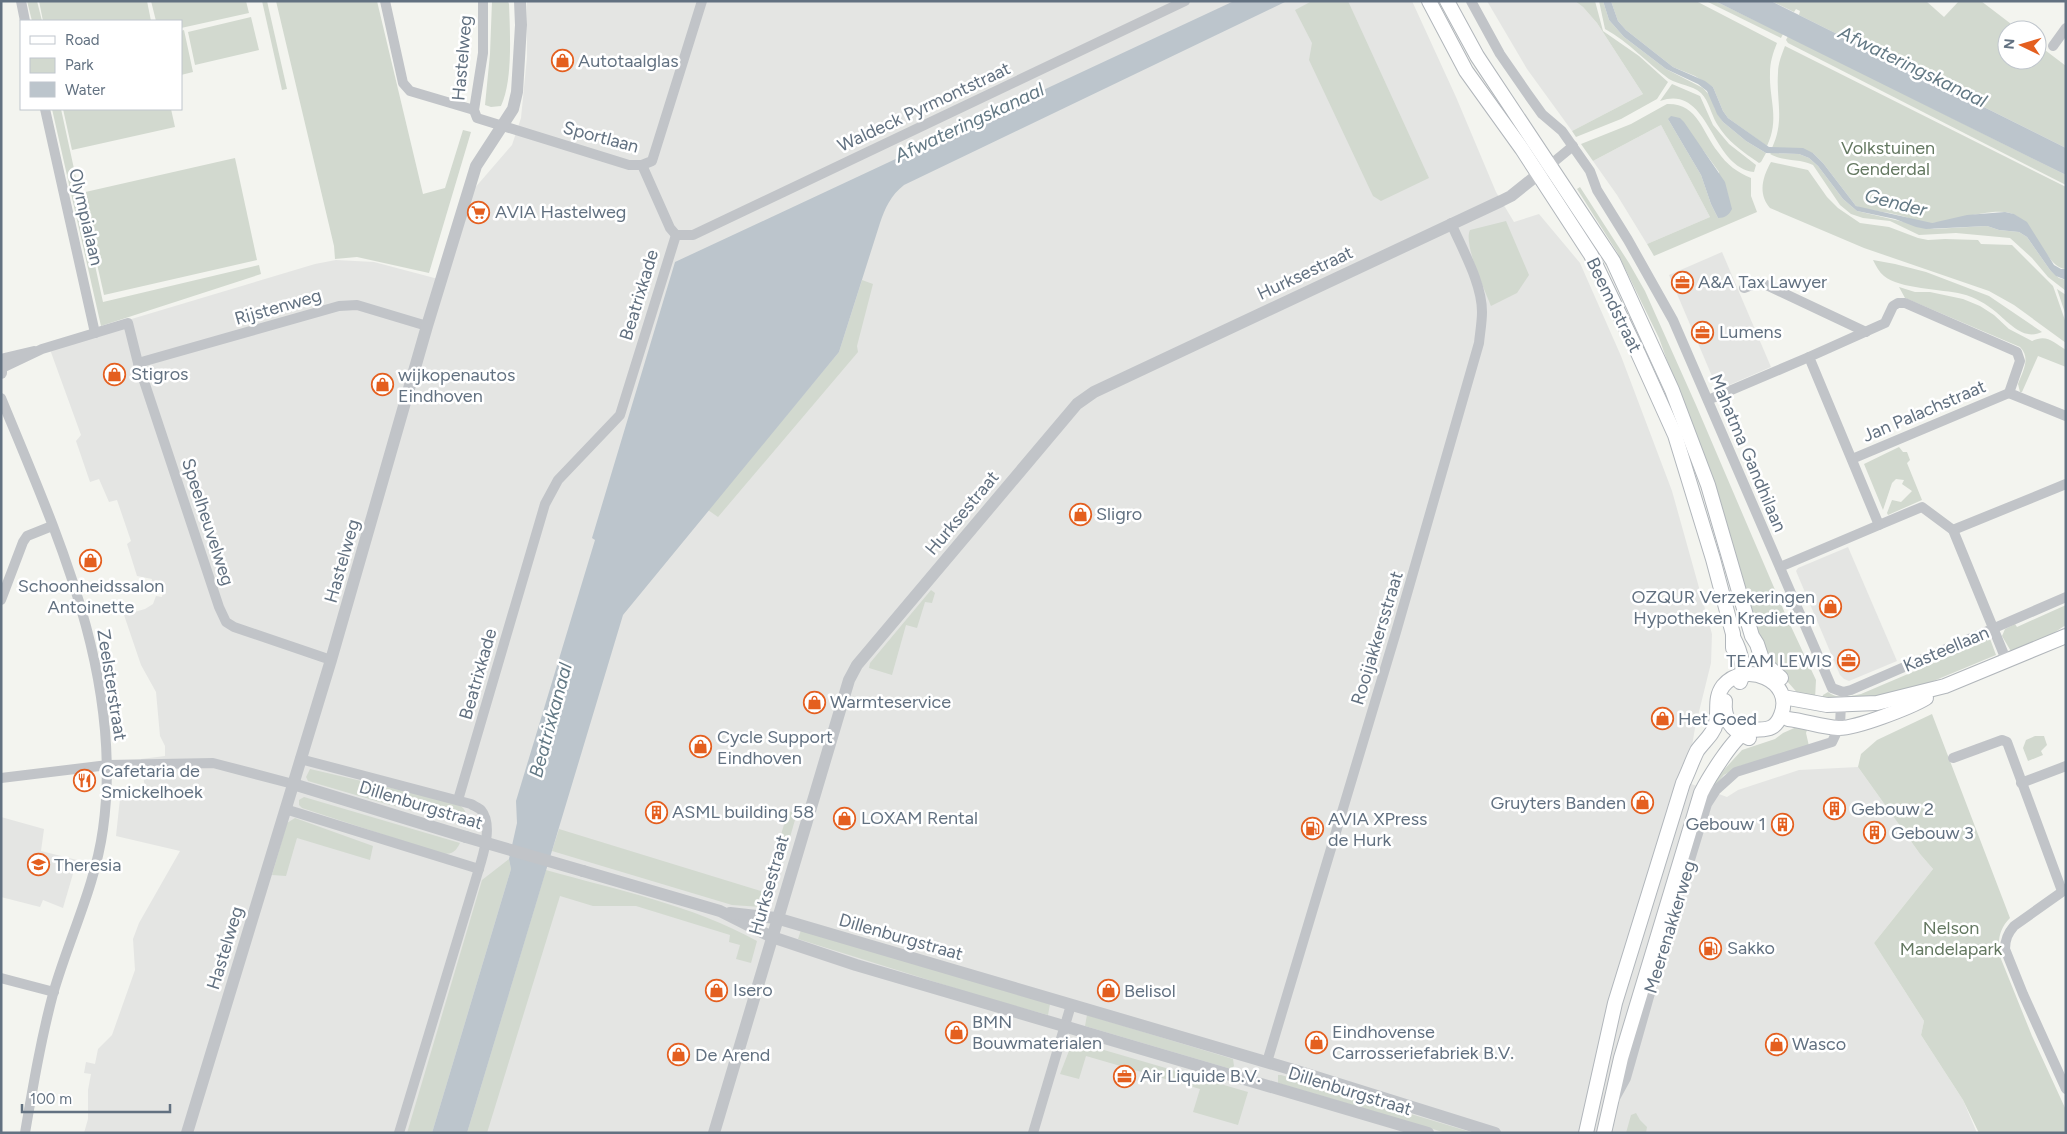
<svg xmlns="http://www.w3.org/2000/svg" width="2067" height="1134" viewBox="0 0 2067 1134" font-family="Figtree,sans-serif">
<rect width="100%" height="100%" fill="#f3f4ef"/>
<g fill="#e4e5e3">
<polygon points="527,1 1412,1 1456,97 1496,192 1514,222 1539,214 1580,263 1621,356 1672,491 1712,634 1711,663 1695,728 1686,782 1727,797 1738,790 1799,770 1858,767 1920,854 1933,869 1874,943 1924,1021 1921,1035 1963,1100 1977,1133 84,1133 88,1119 88,1090 91,1074 84,1073 86,1062 95,1064 98,1049 112,1035 135,970 133,939 139,923 180,851 116,836 121,789 145,789 141,759 165,756 165,746 160,736 156,692 141,665 124,615 145,609 153,604 156,596 162,597 163,592 150,588 152,579 137,576 127,544 131,541 117,500 109,502 99,479 90,482 76,441 81,435 48,344 315,264 336,260 374,262 442,280 467,197 512,145 521,118 527,57"/>
<polygon points="1487,1 1575,1 1583,7 1597,23 1643,94 1572,131 1527,69"/>
<polygon points="1661,125 1710,217 1647,244 1617,195 1593,161"/>
<polygon points="1722,252 1771,367 1720,389 1717,388 1669,275"/>
<polygon points="1848,547 1897,661 1849,681 1844,679 1840,675 1796,571 1798,568"/>
<polygon points="1,817 44,829 41,851 77,860 63,908 43,900 40,907 1,897"/>
</g>
<g fill="#d2d9cf" fill-rule="evenodd">
<polygon points="27,1 37,1 42,21 32,21"/>
<polygon points="39,1 147,1 151,21 43,21"/>
<polygon points="151,1 246,1 249,13 181,28 181,21 156,21"/>
<polygon points="262,1 267,1 287,89 282,90"/>
<polygon points="276,1 377,1 423,194 445,188 463,130 471,132 429,273 357,257 335,259 334,246"/>
<path d="M492,1H508L509,4C510,32 513,81 501,106L491,107L485,105L490,54Z"/>
<polygon points="1312,1 1348,1 1429,178 1381,201 1373,196 1309,60 1312,43 1295,10"/>
<polygon points="1575,1 1595,1 1603,31 1639,56 1668,82 1657,99 1621,119 1576,137 1572,131 1643,94 1597,23 1583,7"/>
<path d="M1599,1H1603L1609,20L1624,37L1666,69L1703,88L1711,97L1715,109L1723,122L1746,141L1766,153L1761,162L1759,163C1743,152 1727,141 1717,124C1711,114 1709,101 1701,93C1692,85 1679,85 1669,79C1647,63 1629,42 1605,29Z"/>
<path d="M1611,1H1696L1777,43C1773,53 1770,62 1770,73C1769,100 1780,119 1767,146L1728,118L1723,111L1713,87L1695,76L1673,67L1626,30L1618,21Z"/>
<polygon points="1706,1 1715,1 1783,34 1781,38"/>
<polygon points="1771,1 1926,1 1944,17 1959,1 1981,1 2019,30 2007,30 2007,60 2037,60 2037,44 2066,66 2066,148 1799,15 1800,11 1796,9 1794,12"/>
<polygon points="251,17 259,50 195,65 188,32"/>
<polygon points="184,30 193,72 181,75 181,31"/>
<polygon points="1788,36 2066,175 2066,185 1788,43 1786,40"/>
<path d="M1785,46L2066,187V269C2047,269 2035,225 2015,215C1997,205 1952,222 1932,223C1920,224 1909,217 1898,215C1887,212 1875,211 1864,209L1856,206L1823,163L1813,153L1772,148C1785,120 1776,101 1778,73C1778,63 1782,54 1785,46Z"/>
<path d="M1672,84L1700,96L1713,125L1729,144L1756,165L1754,172C1710,167 1710,83 1660,101Z"/>
<path d="M1667,104C1698,103 1702,132 1718,152C1727,165 1737,172 1751,178V196L1757,212L1654,256L1647,244L1710,217L1661,125L1593,161L1581,144L1631,124ZM1668,119L1703,150L1719,172L1718,218L1711,204L1701,175Z"/>
<polygon points="52,109 61,109 103,302 259,265 261,274 101,326"/>
<polygon points="63,109 171,109 175,127 72,150"/>
<path d="M1771,153L1799,154L1809,158L1818,166L1843,199L1857,211L1934,229L1987,226L1999,230L2019,232L2027,237L2050,270L2059,278L2066,280V291L2048,277L2032,258L2010,238L1956,233L1919,235L1890,221L1863,218L1851,214L1840,205L1813,165C1799,158 1784,162 1770,154Z"/>
<polygon points="235,158 257,260 104,295 81,193"/>
<path d="M1771,162L1808,170L1827,197L1838,208L1860,223L1889,227L1918,238L1928,240L1945,239L1978,240L1981,244L2012,245L2053,286L2066,323V343L2014,305L1989,291L1864,248L1770,208C1758,194 1762,178 1771,162Z"/>
<polygon points="1580,187 1629,263 1645,291 1696,405 1787,618 1816,680 1815,699 1801,697 1772,664 1757,634 1684,408 1659,338 1617,252 1577,189"/>
<path d="M1506,221L1529,275L1517,293L1491,306C1485,290 1463,244 1470,230Z"/>
<path d="M1873,260L1895,264L1926,272L1989,296L2042,332C2024,341 2009,323 1996,312C1986,304 1975,297 1962,294C1942,289 1899,289 1884,276C1879,272 1876,266 1873,260Z"/>
<polygon points="862,280 873,284 857,346 858,352 718,517 708,510 839,352"/>
<path d="M1899,287L1915,292H1930L1963,299L1980,306L1994,315L2009,329L2032,341C2047,334 2053,342 2066,350V367L2038,356L2022,392H2020L2018,384C2023,371 2031,358 2020,347L1905,298Z"/>
<polygon points="2057,289 2066,295 2066,316"/>
<polygon points="1899,447 1903,452 1907,452 1910,460 1907,463 1922,500 1888,515 1887,513 1892,500 1901,502 1912,491 1902,484 1904,480 1896,479 1892,483 1883,510 1864,464"/>
<polygon points="931,590 935,593 932,603 925,602 917,628 906,625 892,675 869,668 870,663"/>
<polygon points="2066,605 2066,625 2052,634 2012,653 2002,636 2005,629 2015,624 2017,627"/>
<path d="M1989,636L1996,655L1931,682L1877,697L1822,700L1823,695L1828,692C1838,700 1850,696 1861,694L1976,645L1975,642Z"/>
<path d="M1932,714L2010,918C1998,930 1997,943 2001,959L2032,1036L2066,1110V1133H1979L1963,1100L1921,1035L1924,1021L1874,943L1933,869L1920,854L1858,767L1861,754L1877,740Z"/>
<polygon points="1801,725 1808,727 1806,733 1809,746 1740,766 1724,775 1712,789 1708,790 1721,773 1742,750 1775,739 1783,733"/>
<polygon points="2035,736 2044,736 2047,745 2041,751 2043,755 2028,761 2023,748 2026,740"/>
<path d="M310,769L456,803C467,809 467,814 466,825L383,803L308,781L306,777Z"/>
<path d="M304,797L460,843C456,851 453,854 443,854L302,808L299,805V800Z"/>
<polygon points="788,811 797,813 775,889 769,901 761,907 732,905 552,851 559,829 764,892"/>
<polygon points="295,818 373,846 370,860 297,838 286,876 272,875 287,823"/>
<polygon points="509,859 511,869 432,1133 407,1133 482,880"/>
<path d="M546,870C617,890 692,905 757,941L751,963L736,959L740,945L729,942L730,935L636,906H593L560,896L487,1133H467Z"/>
<polygon points="801,930 1050,1004 1048,1015 983,997 798,939"/>
<polygon points="1087,1015 1233,1059 1234,1066 1231,1069 1085,1026"/>
<polygon points="1072,1043 1080,1043 1248,1092 1238,1125 1193,1112 1200,1089 1086,1056 1079,1079 1060,1074"/>
<polygon points="1278,1075 1281,1075 1474,1133 1446,1133 1278,1083"/>
<polygon points="1636,1113 1640,1120 1647,1127 1646,1133 1626,1133 1631,1115"/>
</g>
<g fill="#bcc5cc">
<path d="M1234,1H1287L904,185C891,195 885,208 880,223L839,352L623,615L467,1133H432L511,869L509,859L517,823L516,801L595,540L592,538L675,262Z"/>
<polygon points="1603,1 1611,1 1618,21 1626,30 1673,67 1705,81 1713,87 1723,111 1728,118 1769,147 1803,148 1813,153 1823,163 1856,206 1932,223 1967,215 2005,212 2014,214 2027,222 2054,265 2061,269 2066,269 2066,280 2056,276 2050,270 2027,237 2019,232 1999,230 1987,226 1926,229 1916,227 1895,219 1857,211 1843,199 1818,166 1809,158 1799,154 1766,153 1746,141 1723,122 1717,114 1707,91 1698,84 1666,69 1624,37 1609,20"/>
<polygon points="1715,1 1771,1 1799,15 2066,148 2066,175"/>
<path d="M1671,116L1680,118L1684,122L1725,182L1732,209C1729,215 1725,218 1718,218L1711,204L1701,175L1668,119Z"/>
</g>
<g fill="none" stroke-linecap="round" stroke-linejoin="round">
<defs>
<g id="secondary">
<polyline points="1429,1 1466,71 1522,149 1591,255 1638,353 1675,435 1713,559 1733,634 1733,648"/>
<polyline points="1447,1 1477,56 1613,261 1672,390 1708,485 1752,636 1757,644 1763,662 1781,678"/>
<path d="M1734,639C1740,650 1746,670 1740,682"/>
<polyline points="1783,697 1827,705 1877,703 1945,686 2066,636"/>
<path d="M1725,701C1723,719 1732,731 1749,738"/>
<path d="M1788,719C1805,721 1822,727 1838,728C1855,729 1911,707 1926,698"/>
<path d="M1586,1133L1615,1003L1683,783C1688,773 1692,761 1697,751C1703,742 1714,734 1716,723C1719,710 1714,698 1723,686C1744,660 1795,680 1781,715C1773,736 1759,726 1746,732C1733,738 1708,779 1701,793L1621,1058L1604,1133"/>
</g>
</defs>
<use href="#secondary" stroke="#b1b6bb" stroke-width="16"/>
<g stroke="#c1c4c8" stroke-width="10">
<polyline points="21,1 25,21"/>
<polyline points="385,1 403,83 410,91 474,110"/>
<polyline points="483,1 483,53 474,110 477,118 629,165 642,165 670,228 676,235"/>
<polyline points="1471,1 1500,54 1527,93 1542,114 1562,131 1590,171 1597,190 1628,240 1673,320 1832,688 1843,692 1851,690 2066,597"/>
<polyline points="2053,46 2066,28"/>
<polyline points="45,109 95,333"/>
<polyline points="642,165 652,161 702,1"/>
<polyline points="1550,165 1573,146"/>
<polyline points="676,235 693,235 1185,1"/>
<polyline points="1744,288 1760,282 1866,332"/>
<polyline points="1,359 34,351"/>
<polyline points="138,363 339,306 357,305 427,326"/>
<polyline points="2,368 42,349 128,323 138,363 219,607 226,622 234,627 331,660"/>
<path d="M1,398C57,534 124,678 103,829C95,887 69,938 53,994C41,1039 33,1086 25,1133"/>
<polyline points="1708,400 1809,357"/>
<polyline points="1852,459 2009,393"/>
<polyline points="1953,530 2066,484"/>
<polyline points="1780,567 1879,525"/>
<polyline points="1,600 23,542 27,536 52,526"/>
<polyline points="2007,662 1953,530 1922,507 1879,525 1809,357 1885,323 1893,306 1898,303 1905,303 2017,352 2020,361 2009,393 2066,416"/>
<polyline points="1953,758 2002,740 2007,742 2062,891"/>
<path d="M300,759L471,804C474,806 479,808 481,810C492,823 485,848 481,862L399,1133"/>
<polyline points="1,778 108,765 213,763 293,784"/>
<polyline points="2021,783 2066,766"/>
<polyline points="458,800 545,504 558,480 620,415 676,235"/>
<polyline points="285,809 479,869"/>
<path d="M2066,889L2014,926C2008,933 2005,939 2005,949L2023,994L2066,1089"/>
<polyline points="1,978 54,992"/>
<path d="M1267,1062L1396,632L1479,343C1480,333 1482,322 1482,312C1482,283 1462,249 1451,223"/>
<polyline points="1615,1098 1626,1078 1658,965 1707,804 1716,790 1736,772 1832,742 1840,725 1841,704"/>
<polyline points="1033,1133 1071,1005"/>
</g>
<g stroke="#c1c4c8" stroke-width="12">
<polyline points="1,363 1,373"/>
<polyline points="293,784 466,837"/>
<polyline points="583,871 720,911 772,937 856,965 1428,1133"/>
<polyline points="730,913 776,918 1297,1071 1495,1133"/>
<polyline points="187,1133 331,660 427,326 476,166 513,109 517,92 521,25 520,1"/>
<polyline points="714,1133 849,680 857,665 1077,404 1094,392 1501,201 1511,196 1546,168"/>
</g>
<use href="#secondary" stroke="#fff" stroke-width="14"/>
<polyline stroke="#c1c4c8" stroke-width="12" points="466,837 583,871"/>
</g>
<defs>
<symbol id="shop-ring" viewBox="-11 -11 22 22"><circle r="9.5" fill="#fff" stroke="#e45f1f" stroke-width="1.5"/><path d="M-5-2.5h2.3a2.7 3.5 0 0 1 5.4 0H5L5.5 6h-11ZM-1.5-2.5h3a1.5 2.3 0 0 0-3 0Z" fill="#e45f1f"/></symbol>
<symbol id="supermarket-ring" viewBox="-11 -11 22 22"><circle r="9.5" fill="#fff" stroke="#e45f1f" stroke-width="1.5"/><path d="M-6-5.5h2.5l.6 2H6L4.5 2H-2.5L-4.4-4H-6ZM-1.5 3.2a1.3 1.3 0 1 0 .1 0ZM3 3.2a1.3 1.3 0 1 0 .1 0Z" fill="#e45f1f"/></symbol>
<symbol id="office-ring" viewBox="-11 -11 22 22"><circle r="9.5" fill="#fff" stroke="#e45f1f" stroke-width="1.5"/><path d="M-6-3h4V-5.5h4V-3h4V5H-6ZM-1-4.5V-3h2v-1.5ZM-6 0V1H6V0Z" fill="#e45f1f"/></symbol>
<symbol id="restaurant-ring" viewBox="-11 -11 22 22"><circle r="9.5" fill="#fff" stroke="#e45f1f" stroke-width="1.5"/><path d="M-5-6h1v4h1v-4h1v4h1v-4h1v5L-1.5 .5V6h-2V.5L-5-1ZM5-6V6H3V1.5H1.5Q1.5-4 5-6Z" fill="#e45f1f"/></symbol>
<symbol id="building-ring" viewBox="-11 -11 22 22"><circle r="9.5" fill="#fff" stroke="#e45f1f" stroke-width="1.5"/><path d="M-4-6H4V6H1V3H-1V6H-4ZM-2.5-4.3h1.7v1.8h-1.7ZM.8-4.3h1.7v1.8H.8ZM-2.5-1h1.7V.8h-1.7ZM.8-1h1.7V.8H.8Z" fill="#e45f1f"/></symbol>
<symbol id="fuel-ring" viewBox="-11 -11 22 22"><circle r="9.5" fill="#fff" stroke="#e45f1f" stroke-width="1.5"/><path d="M-5.5-6h7V0h2V4h1.3V-2.5L3-4.5l.8-.8L6-3V5H2.5V1h-1V6h-7ZM-4.2-4.7v3.2H.2V-4.7Z" fill="#e45f1f"/></symbol>
<symbol id="school-ring" viewBox="-11 -11 22 22"><circle r="9.5" fill="#fff" stroke="#e45f1f" stroke-width="1.5"/><path d="M0-5L7-2L0 1L-7-2ZM-4 1L0 2.5L4 1V4Q0 6-4 4Z" fill="#e45f1f"/></symbol>
</defs>
<g fill-rule="evenodd">
<use href="#shop-ring" x="550" y="48" width="25" height="25"/>
<use href="#supermarket-ring" x="466" y="200" width="25" height="25"/>
<use href="#office-ring" x="1670" y="270" width="25" height="25"/>
<use href="#office-ring" x="1690" y="320" width="25" height="25"/>
<use href="#shop-ring" x="102" y="362" width="25" height="25"/>
<use href="#shop-ring" x="370" y="372" width="25" height="25"/>
<use href="#shop-ring" x="1068" y="502" width="25" height="25"/>
<use href="#shop-ring" x="78" y="548" width="25" height="25"/>
<use href="#shop-ring" x="1818" y="594" width="25" height="25"/>
<use href="#office-ring" x="1836" y="648" width="25" height="25"/>
<use href="#shop-ring" x="802" y="690" width="25" height="25"/>
<use href="#shop-ring" x="1650" y="706" width="25" height="25"/>
<use href="#shop-ring" x="688" y="734" width="25" height="25"/>
<use href="#restaurant-ring" x="72" y="768" width="25" height="25"/>
<use href="#shop-ring" x="1630" y="790" width="25" height="25"/>
<use href="#building-ring" x="1822" y="796" width="25" height="25"/>
<use href="#building-ring" x="644" y="800" width="25" height="25"/>
<use href="#shop-ring" x="832" y="806" width="25" height="25"/>
<use href="#building-ring" x="1770" y="812" width="25" height="25"/>
<use href="#fuel-ring" x="1300" y="816" width="25" height="25"/>
<use href="#building-ring" x="1862" y="820" width="25" height="25"/>
<use href="#school-ring" x="26" y="852" width="25" height="25"/>
<use href="#fuel-ring" x="1698" y="936" width="25" height="25"/>
<use href="#shop-ring" x="704" y="978" width="25" height="25"/>
<use href="#shop-ring" x="1096" y="978" width="25" height="25"/>
<use href="#shop-ring" x="944" y="1020" width="25" height="25"/>
<use href="#shop-ring" x="1304" y="1030" width="25" height="25"/>
<use href="#shop-ring" x="1764" y="1032" width="25" height="25"/>
<use href="#shop-ring" x="666" y="1042" width="25" height="25"/>
<use href="#office-ring" x="1112" y="1064" width="25" height="25"/>
</g>
<g text-anchor="middle" stroke-width="5" stroke-linejoin="round" paint-order="stroke">
<g font-size="18" fill="#627181" stroke="#fff">
<text transform="translate(462 58) rotate(-85)" y="6">Hastelweg</text>
<text transform="translate(924 107) rotate(-25)" y="6">Waldeck Pyrmontstraat</text>
<text transform="translate(601 137) rotate(15)" y="6">Sportlaan</text>
<text transform="translate(86 217) rotate(77)" y="6">Olympialaan</text>
<text transform="translate(1305 273) rotate(-25)" y="6">Hurksestraat</text>
<text transform="translate(639 295) rotate(-73)" y="6">Beatrixkade</text>
<text transform="translate(1614 305) rotate(64)" y="6">Beemdstraat</text>
<text transform="translate(278 307) rotate(-16)" y="6">Rijstenweg</text>
<text transform="translate(1924 411) rotate(-23)" y="6">Jan Palachstraat</text>
<text transform="translate(1748 453) rotate(67)" y="6">Mahatma Gandhilaan</text>
<text transform="translate(962 513) rotate(-50)" y="6">Hurksestraat</text>
<text transform="translate(208 522) rotate(72)" y="6">Speelheuvelweg</text>
<text transform="translate(342 561) rotate(-74)" y="6">Hastelweg</text>
<text transform="translate(1377 638) rotate(-73)" y="6">Rooijakkersstraat</text>
<text transform="translate(1946 649) rotate(-23)" y="6">Kasteellaan</text>
<text transform="translate(478 674) rotate(-74)" y="6">Beatrixkade</text>
<text transform="translate(112 685) rotate(81)" y="6">Zeelsterstraat</text>
<text transform="translate(421 805) rotate(17)" y="6">Dillenburgstraat</text>
<text transform="translate(769 885) rotate(-74)" y="6">Hurksestraat</text>
<text transform="translate(1670 927) rotate(-73)" y="6">Meerenakkerweg</text>
<text transform="translate(901 937) rotate(16)" y="6">Dillenburgstraat</text>
<text transform="translate(225 948) rotate(-73)" y="6">Hastelweg</text>
<text transform="translate(1350 1091) rotate(17)" y="6">Dillenburgstraat</text>
</g>
<g font-size="18" fill="#627181" stroke="#fff" text-anchor="start">
<text x="578" y="67">Autotaalglas</text>
<text x="495" y="218">AVIA Hastelweg</text>
<text x="1698" y="288">A&amp;A Tax Lawyer</text>
<text x="1719" y="338">Lumens</text>
<text x="131" y="380">Stigros</text>
<text x="398" y="381">wijkopenautos<tspan x="398" dy="21">Eindhoven</tspan></text>
<text x="1096" y="520">Sligro</text>
<text x="91" y="592" text-anchor="middle">Schoonheidssalon<tspan x="91" dy="21">Antoinette</tspan></text>
<text x="1815" y="603" text-anchor="end">OZQUR Verzekeringen<tspan x="1815" dy="21">Hypotheken Kredieten</tspan></text>
<text x="1832" y="667" text-anchor="end">TEAM LEWIS</text>
<text x="830" y="708">Warmteservice</text>
<text x="1678" y="725">Het Goed</text>
<text x="717" y="743">Cycle Support<tspan x="717" dy="21">Eindhoven</tspan></text>
<text x="101" y="777">Cafetaria de<tspan x="101" dy="21">Smickelhoek</tspan></text>
<text x="1626" y="809" text-anchor="end">Gruyters Banden</text>
<text x="1851" y="815">Gebouw 2</text>
<text x="672" y="818">ASML building 58</text>
<text x="861" y="824">LOXAM Rental</text>
<text x="1328" y="825">AVIA XPress<tspan x="1328" dy="21">de Hurk</tspan></text>
<text x="1766" y="830" text-anchor="end">Gebouw 1</text>
<text x="1891" y="839">Gebouw 3</text>
<text x="54" y="871">Theresia</text>
<text x="1727" y="954">Sakko</text>
<text x="733" y="996">Isero</text>
<text x="1124" y="997">Belisol</text>
<text x="972" y="1028">BMN<tspan x="972" dy="21">Bouwmaterialen</tspan></text>
<text x="1332" y="1038">Eindhovense<tspan x="1332" dy="21">Carrosseriefabriek B.V.</tspan></text>
<text x="1792" y="1050">Wasco</text>
<text x="695" y="1061">De Arend</text>
<text x="1140" y="1082">Air Liquide B.V.</text>
</g>
<g font-size="18" fill="#647861" stroke="#fff">
<text x="1888" y="154">Volkstuinen<tspan x="1888" dy="21">Genderdal</tspan></text>
<text x="1951" y="934">Nelson<tspan x="1951" dy="21">Mandelapark</tspan></text>
</g>
<g font-size="19" font-style="italic" fill="#637985" stroke="#fff">
<text transform="translate(1913 66) rotate(26)" y="7">Afwateringskanaal</text>
<text transform="translate(969 122) rotate(-25)" y="7">Afwateringskanaal</text>
<text transform="translate(1896 202) rotate(14)" y="7">Gender</text>
<text transform="translate(550 720) rotate(-75)" y="7">Beatrixkanaal</text>
</g>
</g>
<rect width="2067" height="1134" fill="none" stroke="#627181" stroke-width="5"/>
<rect x="20" y="20" width="162" height="90" fill="#ffffff" stroke="#c0c6cd"/>
<rect x="30" y="36" width="25" height="8" fill="#ffffff" stroke="#c0c6cd"/>
<text x="65" y="45" font-size="15" fill="#627181">Road</text>
<rect x="30" y="58" width="25" height="15" fill="#d2d9cf" stroke="#c0c6cd"/>
<text x="65" y="70" font-size="15" fill="#627181">Park</text>
<rect x="30" y="82" width="25" height="15" fill="#bcc5cc" stroke="#c0c6cd"/>
<text x="65" y="95" font-size="15" fill="#627181">Water</text>
<g transform="translate(2022 45) rotate(275)"><circle r="24" fill="#ffffff" stroke="#c0c6cd"/>
<path d="M0-4L9 19L0 12L-9 19Z" fill="#e45f1f"/>
<text y="-8" font-size="14" font-weight="bold" text-anchor="middle" fill="#627181">N</text>
</g>
<path d="M22 1104v8h148v-8" fill="none" stroke="#627181" stroke-width="2.5"/>
<text x="30" y="1104" font-size="15" fill="#627181" stroke="#ffffff" stroke-width="4" paint-order="stroke">100 m</text>
</svg>
